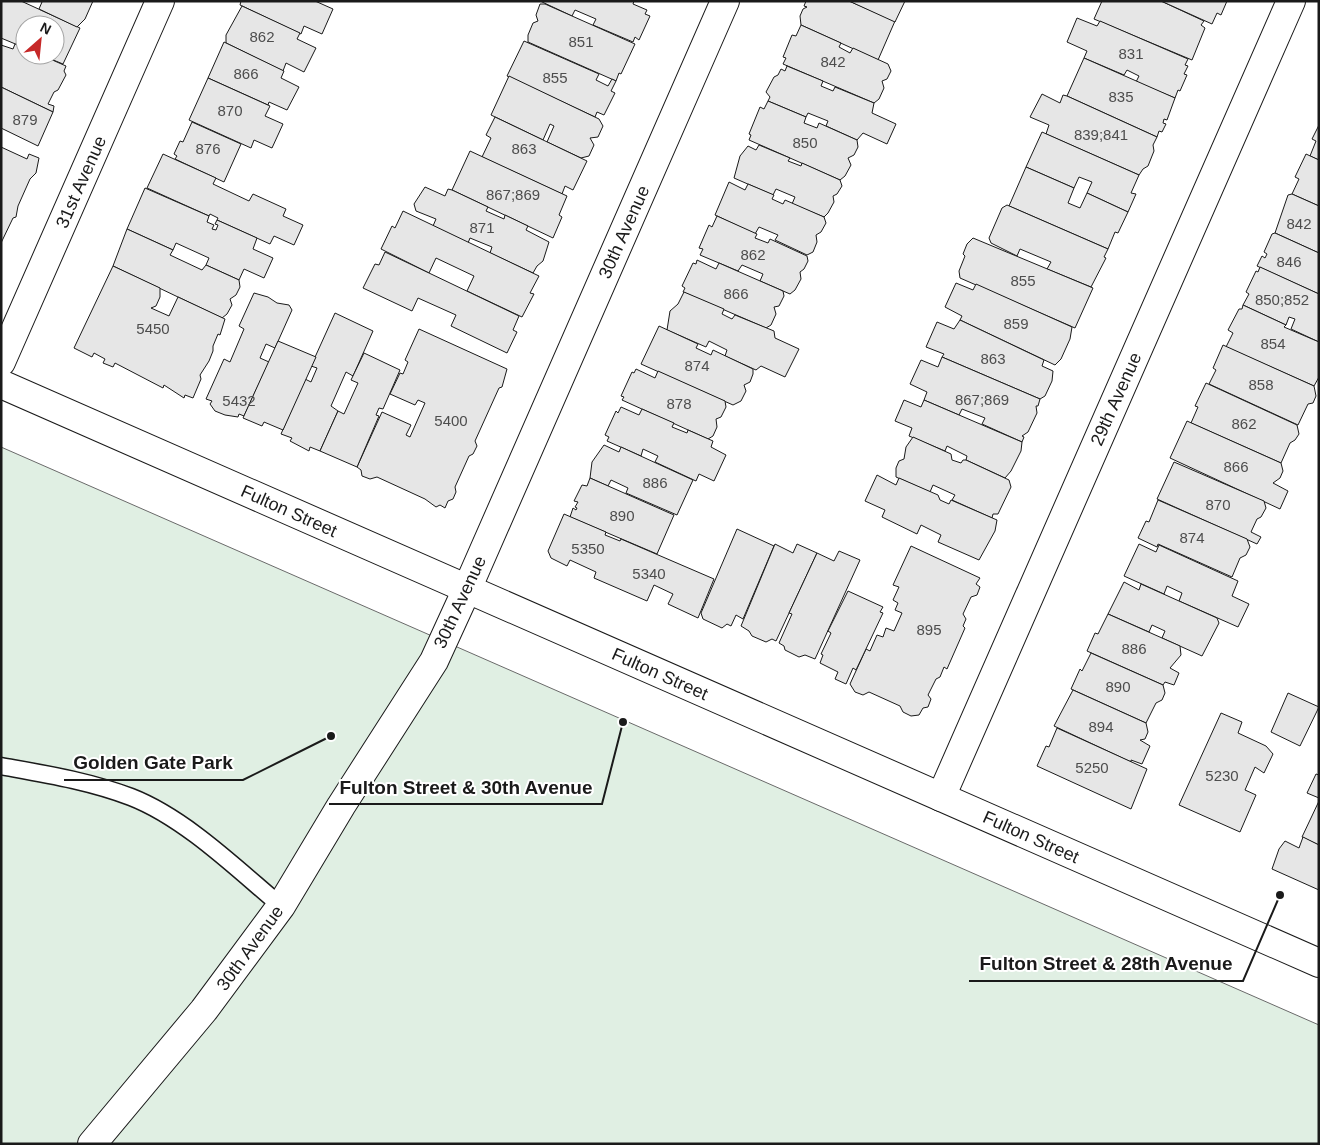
<svg xmlns="http://www.w3.org/2000/svg" width="1320" height="1145" viewBox="0 0 1320 1145" font-family="Arial,sans-serif">
<rect width="100%" height="100%" fill="#fff"/>
<polygon fill="#e0efe3" stroke="#6a6a6a" points="1,447 1319,1025 1319,1144 1,1144"/>
<g fill="#e6e6e6" stroke="#1a1a1a">
<polygon points="1,1 21,1 80,28 63,64 41,55 55,55 55,25 25,25 25,48 1,38"/>
<polygon points="39,1 93,1 85,19 77,27 39,9 42,2"/>
<polygon points="241,1 315,1 333,9 322,34 304,26 301,34 240,5"/>
<polygon points="540,1 634,1 633,4 647,10 645,14 650,16 639,40 635,37 633,42 593,25 596,19 575,10 572,16"/>
<polygon points="806,1 849,1 895,21 878,60 801,25 800,16 803,9 807,7 804,6"/>
<polygon points="849,1 905,1 895,22"/>
<polygon points="1102,1 1161,1 1204,21 1201,25 1205,28 1192,60 1094,19"/>
<polygon points="1161,1 1227,1 1221,15 1217,13 1212,24"/>
<polygon points="540,4 545,4 635,44 621,74 619,73 616,81 528,42 528,35 533,23 538,21 536,15"/>
<polygon points="242,6 300,33 297,39 316,48 304,72 286,63 283,71 226,43 226,35"/>
<polygon points="1077,18 1097,26 1100,21 1188,59 1185,65 1188,66 1184,74 1187,75 1180,91 1178,90 1175,98 1136,82 1139,76 1127,70 1124,75 1084,58 1087,51 1067,42"/>
<polygon points="801,25 841,43 839,47 850,53 853,48 888,64 891,71 887,79 882,81 884,88 879,99 874,103 783,64 786,58 783,57 792,35 796,36"/>
<polygon points="524,41 599,74 596,80 608,86 612,79 616,81 611,91 615,93 604,115 597,112 595,117 507,76"/>
<polygon points="224,42 284,71 281,78 299,87 287,110 269,102 268,105 208,78"/>
<polygon points="15,44 25,48 25,55 41,55 66,66 64,71 66,75 58,90 54,92 48,104 54,106 53,112 1,87 1,45 13,49"/>
<polygon points="1084,58 1175,98 1167,120 1164,119 1163,123 1166,124 1162,132 1159,131 1157,137 1067,96"/>
<polygon points="787,66 823,81 821,86 833,91 835,87 874,103 872,113 896,124 887,144 863,133 857,140 826,126 828,121 808,113 806,117 768,101 770,97 766,92 774,77 778,75 781,69 785,71"/>
<polygon points="509,76 599,119 603,126 598,137 590,138 594,145 589,156 581,158 547,142 554,126 550,124 543,140 491,115"/>
<polygon points="208,78 270,106 265,116 283,124 272,148 254,140 251,148 189,120"/>
<polygon points="1,87 53,112 38,146 1,128"/>
<polygon points="1042,94 1060,103 1063,95 1067,96 1157,137 1153,145 1154,151 1148,166 1143,169 1139,175 1046,134 1049,125 1030,117"/>
<polygon points="768,101 806,117 804,123 817,128 819,123 857,140 858,147 854,155 848,158 851,165 845,176 840,180 749,140 751,135 749,134 760,107 764,109"/>
<polygon points="495,117 587,161 573,190 565,186 562,194 482,157 491,138 486,135"/>
<polygon points="192,122 241,144 224,182 175,159 177,156 174,154 180,141 183,142"/>
<polygon points="1319,125 1319,160 1310,156 1316,141 1312,139"/>
<polygon points="1042,132 1139,175 1131,193 1136,194 1128,212 1087,193 1092,182 1079,177 1074,188 1026,167"/>
<polygon points="759,145 790,158 788,161 801,166 802,163 840,180 842,186 837,194 833,196 834,202 828,213 824,217 792,204 795,197 776,189 773,195 734,178 740,156 748,146 756,150"/>
<polygon points="1,147 27,159 29,154 39,158 36,173 30,179 18,206 16,217 13,218 1,243"/>
<polygon points="470,151 567,196 559,215 562,217 553,238 452,190"/>
<polygon points="163,154 216,178 213,184 249,201 253,194 286,209 283,216 303,225 294,245 274,236 270,244 217,220 218,218 210,214 209,216 147,188"/>
<polygon points="1306,154 1319,160 1319,206 1292,194 1299,179 1295,177"/>
<polygon points="1026,167 1074,188 1068,203 1080,208 1087,193 1128,212 1118,233 1115,232 1108,249 1009,206"/>
<polygon points="729,182 745,190 748,184 774,195 772,199 783,204 785,200 824,217 826,223 821,232 816,235 817,242 813,252 807,255 775,240 778,235 759,227 755,234 715,215"/>
<polygon points="425,187 445,196 448,189 452,190 488,207 486,211 504,219 505,215 528,226 526,230 549,242 543,261 537,266 533,273 490,253 492,247 470,238 468,243 433,226 436,219 416,211 414,204"/>
<polygon points="145,188 209,216 207,222 214,225 212,229 216,230 218,225 215,224 217,220 257,238 253,249 273,258 264,278 244,269 239,280 206,265 209,258 176,243 173,250 127,229"/>
<polygon points="1292,194 1319,206 1319,253 1275,233 1288,195"/>
<polygon points="1007,205 1108,249 1104,257 1106,258 1091,287 1047,269 1051,262 1020,249 1017,256 991,243 989,238 1002,208"/>
<polygon points="403,211 539,276 530,293 534,294 522,317 467,291 474,276 436,258 429,273 381,249 392,226 395,228"/>
<polygon points="717,216 757,234 755,238 768,243 770,239 807,256 808,261 804,269 800,272 801,279 795,290 790,294 760,281 763,274 742,265 738,271 700,255 703,249 699,248 709,225 712,227"/>
<polygon points="127,229 173,250 170,255 202,270 206,265 239,280 240,287 236,295 230,299 232,305 227,314 222,318 113,266"/>
<polygon points="1275,233 1319,253 1319,294 1257,266 1262,256 1265,258 1267,254 1264,252 1272,234"/>
<polygon points="973,238 1093,288 1075,328 960,278 959,271 965,256 963,254 967,244"/>
<polygon points="385,252 519,316 513,330 517,332 507,353 451,326 456,315 418,298 412,311 363,288 375,264 379,265"/>
<polygon points="697,260 716,269 719,263 783,291 784,296 779,306 774,307 776,314 771,325 766,328 683,292 685,288 682,286 693,263 696,264"/>
<polygon points="113,266 160,288 160,297 156,306 151,308 169,316 178,297 225,319 220,335 218,334 213,346 213,351 209,361 200,375 201,379 193,398 185,395 184,398 164,385 163,388 115,363 113,367 103,363 105,359 94,353 92,357 74,348"/>
<polygon points="1260,267 1319,294 1319,342 1291,329 1295,319 1289,317 1286,325 1243,305 1249,294 1246,292 1256,271 1258,272"/>
<polygon points="956,283 973,290 976,284 1072,327 1070,339 1061,359 1055,365 960,320 962,316 945,307"/>
<polygon points="684,292 724,309 722,314 732,319 735,315 774,331 775,338 799,349 785,377 761,366 756,370 725,356 727,350 709,341 706,347 667,330 670,311 678,304"/>
<polygon points="254,293 268,297 277,303 289,305 292,310 275,348 266,344 260,358 269,362 244,416 239,414 238,417 225,415 215,411 210,404 212,401 206,399 224,359 230,362 244,329 239,326"/>
<polygon points="1243,305 1286,325 1284,327 1319,342 1319,377 1314,386 1226,347 1233,333 1228,330 1239,309 1242,309"/>
<polygon points="335,313 373,331 353,376 346,372 331,406 338,411 320,451 310,447 309,451 290,441 292,438 281,434 305,379 311,382 317,368 311,366"/>
<polygon points="960,320 1044,360 1042,366 1053,371 1052,381 1045,396 1040,399 942,357 944,354 926,347 937,322 954,329"/>
<polygon points="659,326 698,344 696,348 711,355 713,350 753,369 753,374 750,382 744,385 746,391 741,401 733,405 641,364"/>
<polygon points="419,329 507,369 502,387 499,388 475,441 477,446 473,454 469,456 455,487 456,492 453,499 448,501 445,508 440,505 436,507 425,499 377,477 370,479 362,476 361,470 357,467 382,412 411,425 406,435 410,437 425,403 418,400 415,405 390,394 400,373 403,374 408,362 405,360"/>
<polygon points="278,341 316,357 283,430 264,422 262,426 243,418"/>
<polygon points="1223,345 1314,386 1316,396 1313,403 1308,404 1298,425 1209,384 1216,370 1213,368"/>
<polygon points="364,353 400,370 383,409 379,408 376,415 379,416 357,467 320,451 338,411 344,414 358,383 351,380"/>
<polygon points="942,357 1040,399 1038,406 1036,406 1037,413 1028,432 1022,436 1024,437 1022,442 982,424 985,418 962,409 959,415 924,400 927,392 910,384 921,360 938,367"/>
<polygon points="636,369 655,378 658,371 725,401 726,407 721,417 716,419 717,427 713,436 708,439 622,400 624,397 621,396 632,372 634,373"/>
<polygon points="1206,383 1297,425 1299,434 1295,440 1290,443 1281,463 1191,423 1198,407 1195,406"/>
<polygon points="904,400 921,407 924,400 1022,442 1021,451 1011,471 1005,478 966,460 967,456 947,446 945,451 909,436 912,428 895,421"/>
<polygon points="621,407 639,415 642,409 674,423 672,427 687,433 688,430 713,441 711,447 726,455 714,481 699,474 696,481 655,462 658,456 643,449 641,456 607,441 609,437 605,435 616,411 618,413"/>
<polygon points="1187,421 1281,463 1283,471 1280,478 1273,483 1288,491 1280,509 1170,458"/>
<polygon points="913,437 951,454 952,460 961,463 963,460 966,460 1009,480 1011,487 998,514 993,514 992,518 952,500 955,495 933,485 930,492 896,477 896,468 899,461 904,459 906,447"/>
<polygon points="604,445 619,452 621,447 693,480 677,515 626,493 628,488 611,480 608,486 590,478 592,462"/>
<polygon points="1174,462 1264,501 1266,508 1261,517 1257,519 1251,532 1261,537 1257,544 1157,499"/>
<polygon points="877,475 896,485 899,478 938,495 940,500 949,504 951,500 997,520 995,531 979,560 938,542 941,535 921,525 917,534 882,517 885,510 865,501"/>
<polygon points="590,478 674,515 657,554 570,517 573,508 576,510 577,508 575,507 578,502 574,501 582,485 587,486"/>
<polygon points="1158,500 1247,539 1250,547 1246,555 1240,558 1232,577 1158,544 1157,547 1138,538 1146,521 1149,522"/>
<polygon points="564,514 606,532 605,535 620,541 621,539 714,579 698,618 668,604 673,594 654,585 647,601 594,578 596,572 570,560 567,566 551,558 548,551"/>
<polygon points="737,529 774,546 743,619 736,615 731,626 727,624 722,628 703,619 701,613"/>
<polygon points="775,544 793,553 797,544 817,553 776,641 772,639 766,642 752,636 749,631 741,626"/>
<polygon points="1139,544 1156,552 1159,545 1238,581 1232,596 1249,604 1238,627 1179,601 1182,593 1167,586 1164,594 1124,576"/>
<polygon points="911,546 980,578 976,584 980,587 977,595 971,597 963,614 966,619 963,626 965,628 947,669 944,667 940,677 936,679 928,695 931,699 928,707 923,708 919,715 911,716 903,712 900,706 869,692 863,695 855,692 850,684 866,649 870,651 877,635 883,637 886,628 894,631 902,613 895,610 898,603 893,600 899,587 893,585"/>
<polygon points="839,551 860,560 815,659 805,655 799,657 785,650 784,646 779,643 792,614 789,613 817,553 834,561"/>
<polygon points="1124,582 1139,590 1141,584 1217,618 1219,623 1202,656 1162,638 1165,631 1152,625 1149,632 1108,614"/>
<polygon points="848,591 883,607 880,612 883,613 856,670 853,668 846,684 835,679 838,672 820,663 823,655 821,654 831,633 828,631"/>
<polygon points="1108,614 1180,646 1181,655 1170,668 1179,673 1174,685 1165,682 1163,685 1087,651 1095,633 1098,634"/>
<polygon points="1091,653 1163,685 1165,693 1162,700 1156,703 1146,723 1071,689 1080,669 1082,671"/>
<polygon points="1073,690 1146,723 1148,732 1145,739 1140,740 1150,746 1142,764 1131,760 1131,762 1054,726"/>
<polygon points="1288,693 1319,707 1300,746 1271,732"/>
<polygon points="1221,713 1242,722 1238,733 1266,746 1273,754 1264,773 1255,767 1245,790 1256,795 1240,832 1179,805"/>
<polygon points="1057,728 1147,769 1131,809 1037,766 1046,746 1049,747"/>
<polygon points="1316,774 1319,775 1319,798 1307,793"/>
<polygon points="1319,801 1319,845 1302,837"/>
<polygon points="1303,837 1319,845 1319,890 1272,869 1279,849 1285,841 1299,848"/>
</g>
<g fill="none" stroke-linecap="round" stroke-linejoin="round">
<defs>
<path id="lane" d="M1,766C45,774 89,781 131,797C185,818 237,869 281,906"/>
<g id="street">
<polyline points="1,362 160,1"/>
<polyline points="467,589 725,1"/>
<polyline points="941,797 1291,1"/>
</g>
<g id="secondary">
<polyline points="1,384 1319,963"/>
<polyline points="92,1144 204,1010 281,906 341,806 434,661 467,589"/>
</g>
</defs>
<use href="#lane" stroke="#1a1a1a" stroke-width="19"/>
<use href="#street" stroke="#1a1a1a" stroke-width="30"/>
<use href="#secondary" stroke="#1a1a1a" stroke-width="30"/>
<use href="#lane" stroke="#fff" stroke-width="16"/>
<use href="#street" stroke="#fff" stroke-width="28"/>
<use href="#secondary" stroke="#fff" stroke-width="28"/>
</g>
<g text-anchor="middle" stroke-width="4" stroke-linejoin="round" paint-order="stroke">
<g font-size="15" fill="#4d4d4d">
<text x="262" y="42">862</text>
<text x="581" y="47">851</text>
<text x="1131" y="59">831</text>
<text x="833" y="67">842</text>
<text x="246" y="79">866</text>
<text x="555" y="83">855</text>
<text x="1121" y="102">835</text>
<text x="230" y="116">870</text>
<text x="25" y="125">879</text>
<text x="1101" y="140">839;841</text>
<text x="805" y="148">850</text>
<text x="208" y="154">876</text>
<text x="524" y="154">863</text>
<text x="513" y="200">867;869</text>
<text x="1299" y="229">842</text>
<text x="482" y="233">871</text>
<text x="753" y="260">862</text>
<text x="1289" y="267">846</text>
<text x="1023" y="286">855</text>
<text x="736" y="299">866</text>
<text x="1282" y="305">850;852</text>
<text x="1016" y="329">859</text>
<text x="153" y="334">5450</text>
<text x="1273" y="349">854</text>
<text x="993" y="364">863</text>
<text x="697" y="371">874</text>
<text x="1261" y="390">858</text>
<text x="982" y="405">867;869</text>
<text x="239" y="406">5432</text>
<text x="679" y="409">878</text>
<text x="451" y="426">5400</text>
<text x="1244" y="429">862</text>
<text x="1236" y="472">866</text>
<text x="655" y="488">886</text>
<text x="1218" y="510">870</text>
<text x="622" y="521">890</text>
<text x="1192" y="543">874</text>
<text x="588" y="554">5350</text>
<text x="649" y="579">5340</text>
<text x="929" y="635">895</text>
<text x="1134" y="654">886</text>
<text x="1118" y="692">890</text>
<text x="1101" y="732">894</text>
<text x="1092" y="773">5250</text>
<text x="1222" y="781">5230</text>
</g>
<g font-size="18" fill="#1a1a1a" stroke="#fff">
<text transform="translate(81 182) rotate(-66)" y="6">31st Avenue</text>
<text transform="translate(624 232) rotate(-66)" y="6">30th Avenue</text>
<text transform="translate(1116 399) rotate(-66)" y="6">29th Avenue</text>
<text transform="translate(289 511) rotate(24)" y="6">Fulton Street</text>
<text transform="translate(460 602) rotate(-65)" y="6">30th Avenue</text>
<text transform="translate(660 674) rotate(24)" y="6">Fulton Street</text>
<text transform="translate(1031 837) rotate(24)" y="6">Fulton Street</text>
<text transform="translate(250 948) rotate(-54)" y="6">30th Avenue</text>
</g>
</g>
<path fill="none" stroke="#1a1a1a" stroke-width="2" d="M331 736L243 780H64M623 722L602 804H329M1280 895L1243 981H969"/>
<g fill="#1a1a1a" stroke="#fff" stroke-width="2">
<circle cx="331" cy="736" r="5"/>
<circle cx="623" cy="722" r="5"/>
<circle cx="1280" cy="895" r="5"/>
</g>
<g font-size="19" text-anchor="middle" font-weight="bold" fill="#1a1a1a" stroke="#fff" stroke-width="4" stroke-linejoin="round" paint-order="stroke">
<text x="153" y="769">Golden Gate Park</text>
<text x="466" y="794">Fulton Street &amp; 30th Avenue</text>
<text x="1106" y="970">Fulton Street &amp; 28th Avenue</text>
</g>
<rect width="1320" height="1145" fill="none" stroke="#1a1a1a" stroke-width="5"/>
<g transform="translate(40 40) rotate(27)"><circle r="24" fill="#ffffff" stroke="#a3a3a3"/>
<path d="M0-4L9 19L0 12L-9 19Z" fill="#c62828"/>
<text y="-8" font-size="14" font-weight="bold" text-anchor="middle" fill="#1a1a1a">N</text>
</g>
</svg>
